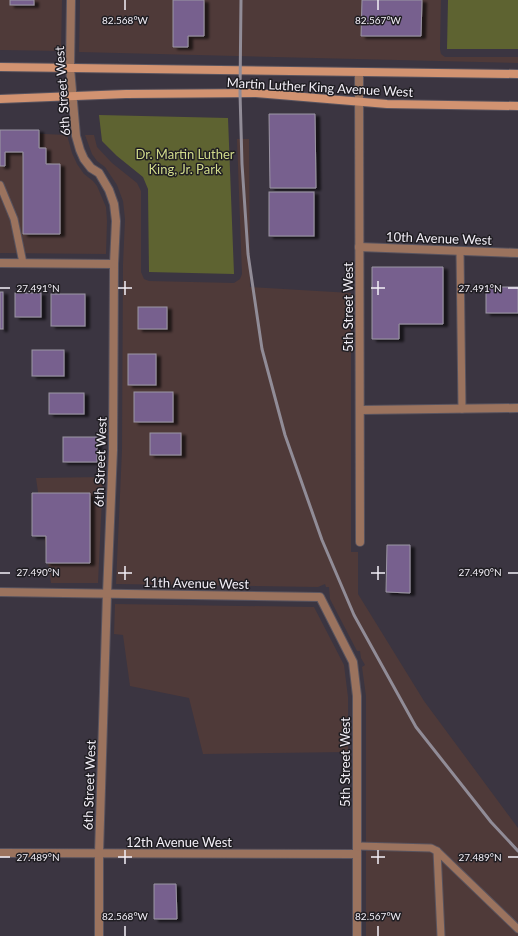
<svg xmlns="http://www.w3.org/2000/svg" width="518" height="936" viewBox="0 0 518 936" font-family="Lato,sans-serif">
<defs>
<filter id="shadow"><feDropShadow dx="4.5" dy="2.5" stdDeviation="1" flood-color="#0009"/></filter>
</defs>
<rect width="100%" height="100%" fill="#3b3541"/>
<g fill="#4f3a39">
<polygon points="0,0 62,0 61,51 0,50"/>
<polygon points="80,0 441,0 440,49 441,54 445,57 518,57 518,63 79,52"/>
<polygon points="0,132 67,135 72,153 77,164 84,174 93,181 97,186 106,207 107,221 106,254 0,253"/>
<polygon points="85,135 94,135 97,147 112,163 137,183 141,191 141,272 144,279 149,281 234,283 240,279 242,274 237,139 249,139 250,287 351,293 351,552 358,552 358,594 424,701 518,828 518,936 366,936 366,696 362,667 365,665 361,658 360,651 357,651 330,599 329,587 326,587 325,584 318,587 116,584 122,450 123,264 125,219 123,201 117,185 105,167 97,161 92,154"/>
<polygon points="103,477 98,583 51,583 36,478"/>
<polygon points="115,604 314,607 344,665 348,697 348,752 203,754 189,698 130,686 123,635 114,634"/>
</g>
<g fill="#5e6331">
<polygon points="448,0 518,0 518,49 447,49"/>
<polygon points="99,115 228,118 234,274 149,272 148,189 143,177 117,156 102,141"/>
</g>
<g fill="#77618e" stroke="#9b95a3" filter="url(#shadow)">
<rect x="10" y="0" width="24" height="5"/>
<polygon points="173,0 204,0 204,36 188,36 188,47 173,47"/>
<polygon points="362,0 422,0 421,36 361,36"/>
<polygon points="269,114 315,114 316,188 270,188"/>
<polygon points="0,130 39,130 39,148 46,148 46,164 60,164 60,234 23,234 23,152 5,152 5,166 0,166"/>
<rect x="269" y="192" width="45" height="44"/>
<polygon points="372,267 443,267 443,324 399,324 399,339 372,339"/>
<rect x="486" y="287" width="32" height="26"/>
<rect x="0" y="292" width="3" height="37"/>
<rect x="15" y="293" width="26" height="24"/>
<rect x="51" y="294" width="34" height="32"/>
<rect x="138" y="307" width="29" height="22"/>
<rect x="32" y="350" width="32" height="26"/>
<rect x="128" y="354" width="28" height="31"/>
<rect x="134" y="392" width="39" height="30"/>
<rect x="49" y="393" width="35" height="21"/>
<rect x="150" y="433" width="31" height="22"/>
<rect x="63" y="437" width="34" height="25"/>
<polygon points="32,493 90,493 90,563 46,563 46,536 32,536"/>
<polygon points="387,545 410,545 410,593 386,592"/>
<polygon points="154,884 176,884 177,919 154,919"/>
</g>
<g fill="none" stroke-linecap="round" stroke-linejoin="round">
<defs>
<g id="lane">
<polyline points="0,185 14,219 23,263"/>
<polyline points="460,251 462,409"/>
<polyline points="357,846 431,848 437,851 518,929"/>
<polyline points="437,851 441,936"/>
</g>
<g id="street">
<polyline points="71,0 70,68 76,136 80,150 84,159 91,168 99,173 109,190 114,204 116,221 114,264 113,450 107,594 99,853 99,936"/>
<polyline points="359,72 360,542"/>
<polyline points="359,247 518,253"/>
<polyline points="0,263 114,264"/>
<polyline points="361,410 518,408"/>
<polyline points="0,592 320,597 353,662 357,696 357,936"/>
<polyline points="0,853 357,854"/>
</g>
<g id="secondary">
<polyline points="0,67 518,74"/>
<polyline points="0,99 126,94 256,93 387,104 518,106"/>
</g>
</defs>
<use href="#lane" stroke="#58535e" stroke-width="9"/>
<use href="#street" stroke="#58535e" stroke-width="10"/>
<use href="#secondary" stroke="#58535e" stroke-width="10"/>
<use href="#lane" stroke="#9b735e" stroke-width="7"/>
<use href="#street" stroke="#9b735e" stroke-width="8"/>
<use href="#secondary" stroke="#d29371" stroke-width="8"/>
<polyline stroke="#918c97" stroke-width="3" points="241,0 240,93 242,164 248,254 262,349 285,435 322,540 354,615 416,727 491,822 518,851"/>
</g>
<path fill="none" stroke="#f3eff7" stroke-width="1.5" d="M125,0V10M378,0V10M125,281V295M378,281V295M0,288H10M118,288H132M371,288H385M508,288H518M125,566V580M378,566V580M0,573H10M118,573H132M371,573H385M508,573H518M125,850V864M378,850V864M0,857H10M118,857H132M371,857H385M508,857H518M125,926V936M378,926V936"/>
<g text-anchor="middle" stroke-width="3" stroke-linejoin="round" paint-order="stroke">
<g font-size="13" fill="#f3eff7" stroke="#201e23">
<text transform="translate(320 87) rotate(3)" y="5">Martin Luther King Avenue West</text>
<text transform="translate(62 91) rotate(-94)" y="5">6th Street West</text>
<text transform="translate(439 238) rotate(2)" y="5">10th Avenue West</text>
<text transform="translate(348 307) rotate(-90)" y="5">5th Street West</text>
<text transform="translate(100 462) rotate(-88)" y="5">6th Street West</text>
<text transform="translate(196 583) rotate(1)" y="5">11th Avenue West</text>
<text transform="translate(345 762) rotate(-90)" y="5">5th Street West</text>
<text transform="translate(89 785) rotate(-88)" y="5">6th Street West</text>
<text x="179" y="847">12th Avenue West</text>
</g>
<g font-size="13" fill="#d1db8b" stroke="#201e23">
<text x="185" y="159">Dr. Martin Luther<tspan x="185" dy="15">King, Jr. Park</tspan></text>
</g>
</g>
<g font-size="10" text-anchor="middle" fill="#f3eff7" stroke="#201e23" stroke-width="3" stroke-linejoin="round" paint-order="stroke">
<text x="125" y="24">82.568°W</text>
<text x="378" y="24">82.567°W</text>
<text x="38" y="292">27.491°N</text>
<text x="480" y="292">27.491°N</text>
<text x="38" y="576">27.490°N</text>
<text x="480" y="576">27.490°N</text>
<text x="38" y="861">27.489°N</text>
<text x="480" y="861">27.489°N</text>
<text x="125" y="920">82.568°W</text>
<text x="378" y="920">82.567°W</text>
</g>
</svg>
